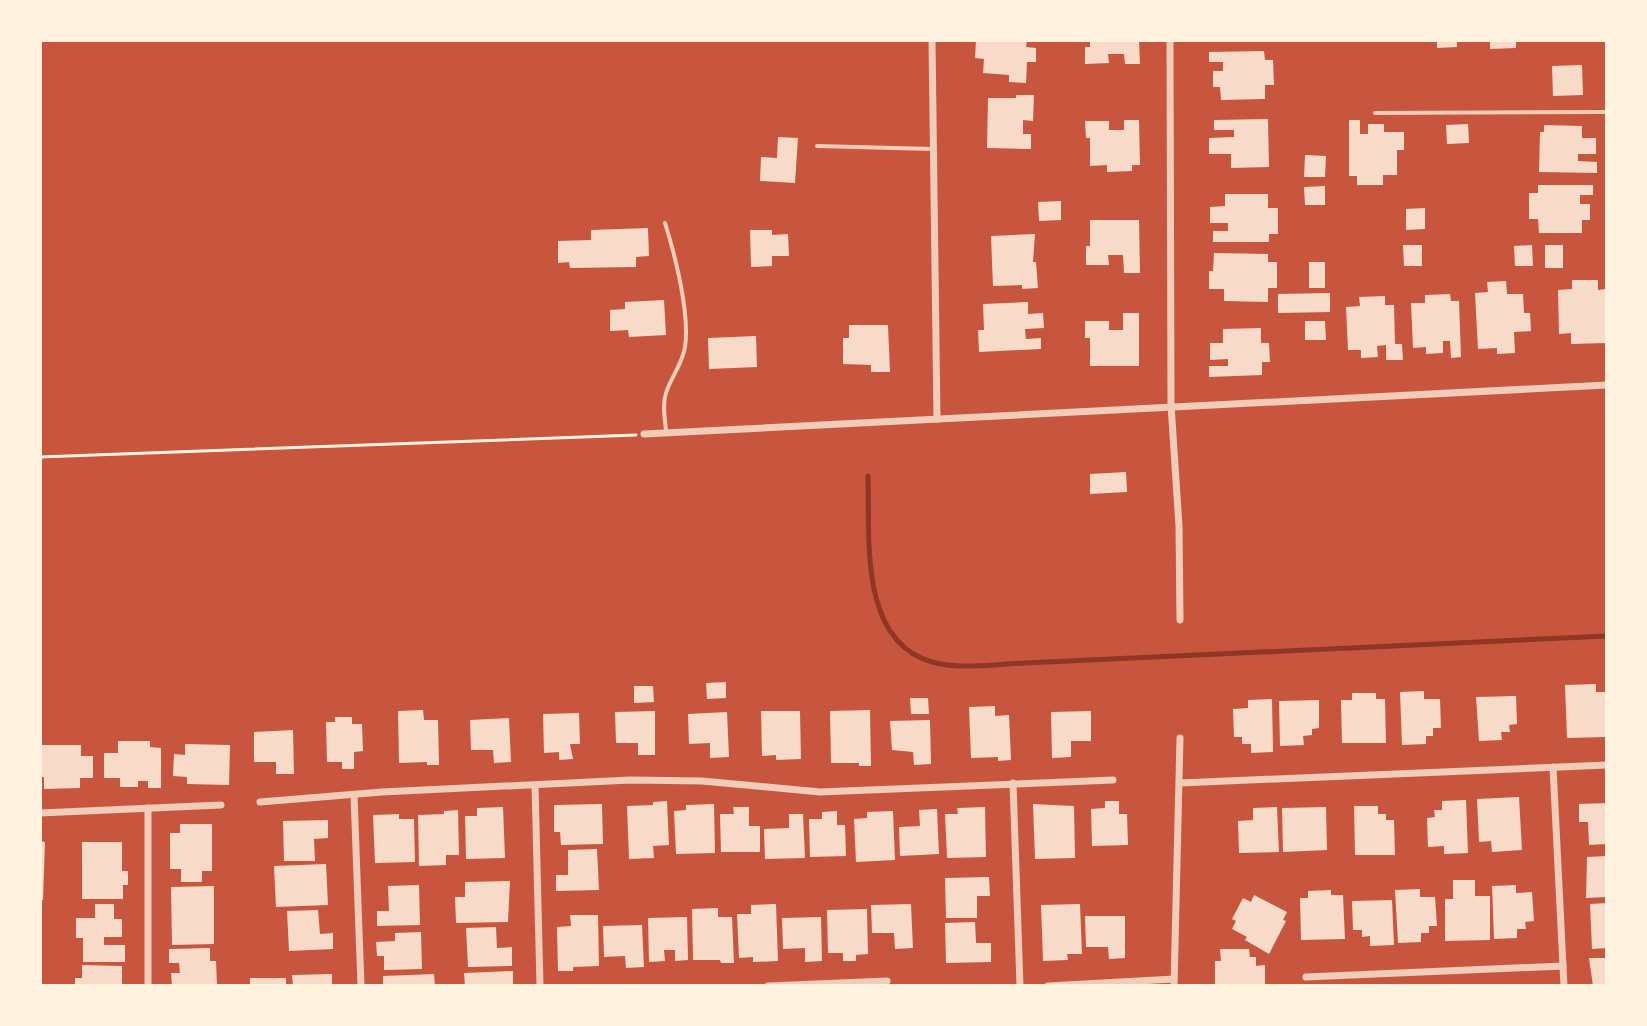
<svg xmlns="http://www.w3.org/2000/svg" width="1647" height="1026" viewBox="0 0 1647 1026" font-family="'Asap Condensed',sans-serif">
<rect width="100%" height="100%" fill="#c8553d"/>
<g fill="none" stroke-linecap="round" stroke-linejoin="round">
<path stroke="#8f3625" stroke-width="5" d="M868,476C870,536 858,641 932,662C960,670 995,664 1025,663L1607,636"/>
</g>
<g fill="#f7dbc8">
<polygon points="976,40 1027,40 1026,47 1036,48 1036,62 1027,62 1026,83 1009,82 1009,75 983,73 984,59 975,58"/>
<polygon points="1090,40 1139,40 1140,64 1125,64 1124,54 1108,54 1109,63 1085,64 1085,47 1090,47"/>
<polygon points="1437,40 1457,40 1457,47 1437,48"/>
<polygon points="1490,40 1516,40 1516,48 1490,49"/>
<polygon points="1264,51 1265,60 1273,60 1274,85 1265,85 1265,99 1221,100 1220,87 1213,87 1213,71 1223,71 1223,62 1209,62 1209,52"/>
<polygon points="1582,65 1583,95 1553,96 1552,66"/>
<polygon points="1016,95 1034,95 1033,121 1023,120 1023,134 1031,134 1031,149 987,148 988,98 1016,98"/>
<polygon points="1268,119 1269,167 1231,168 1231,154 1209,154 1209,138 1234,137 1234,130 1214,130 1214,120"/>
<polygon points="1124,120 1139,120 1140,165 1132,165 1132,171 1107,172 1107,165 1090,166 1090,138 1086,138 1085,121 1109,121 1109,130 1124,130"/>
<polygon points="1349,120 1360,120 1360,134 1368,134 1368,124 1384,124 1384,132 1404,132 1404,150 1397,150 1397,175 1383,175 1383,185 1357,185 1357,176 1349,176"/>
<polygon points="1468,124 1469,143 1447,144 1446,125"/>
<polygon points="1544,125 1582,126 1582,138 1596,138 1596,154 1578,154 1578,161 1597,162 1597,173 1539,172 1540,132 1544,132"/>
<polygon points="778,137 798,138 795,183 760,181 761,157 777,158"/>
<polygon points="1305,155 1326,156 1325,177 1304,177"/>
<polygon points="1538,185 1593,185 1593,195 1580,195 1580,204 1590,204 1590,220 1582,220 1582,233 1539,233 1538,219 1529,219 1529,193 1538,193"/>
<polygon points="1325,186 1325,205 1305,205 1304,187"/>
<polygon points="1225,194 1268,194 1268,208 1278,208 1278,234 1269,234 1269,242 1213,242 1213,231 1228,231 1228,223 1210,223 1210,207 1225,206"/>
<polygon points="1061,201 1061,220 1039,221 1038,202"/>
<polygon points="1425,208 1425,229 1406,230 1406,209"/>
<polygon points="1090,220 1139,220 1140,273 1124,273 1123,255 1108,255 1109,265 1086,265 1086,246 1090,246"/>
<polygon points="648,228 649,256 636,257 636,267 570,268 569,262 558,263 558,241 591,240 591,230"/>
<polygon points="750,230 772,230 772,235 788,234 789,256 772,256 772,266 751,267"/>
<polygon points="1035,234 1033,262 1036,262 1038,288 1022,289 1022,285 993,286 991,236"/>
<polygon points="1403,245 1422,245 1422,266 1404,266"/>
<polygon points="1532,245 1533,266 1515,266 1514,246"/>
<rect x="1545" y="245" width="18" height="23"/>
<polygon points="1214,253 1268,254 1268,262 1277,262 1277,288 1268,288 1268,302 1224,301 1224,289 1209,289 1209,271 1213,271"/>
<rect x="1309" y="262" width="16" height="26"/>
<polygon points="1572,280 1598,280 1598,290 1605,289 1607,343 1571,344 1571,333 1559,334 1558,290 1572,289"/>
<polygon points="1506,281 1507,294 1523,294 1524,313 1530,313 1531,331 1514,332 1515,353 1497,354 1497,348 1478,349 1475,293 1488,292 1487,282"/>
<polygon points="1330,293 1330,312 1278,313 1278,294"/>
<polygon points="1450,294 1451,301 1459,301 1461,357 1451,358 1450,341 1443,341 1443,353 1426,354 1426,347 1413,348 1411,303 1425,303 1425,295"/>
<polygon points="1385,296 1385,305 1394,305 1395,344 1402,344 1403,360 1386,360 1386,345 1377,346 1378,357 1361,358 1361,350 1348,350 1346,307 1360,306 1359,297"/>
<polygon points="664,300 666,335 629,337 628,330 610,331 610,310 625,309 625,302"/>
<polygon points="1028,302 1028,314 1043,313 1044,328 1025,329 1026,339 1041,338 1041,349 979,352 978,330 984,330 983,304"/>
<polygon points="1123,313 1139,313 1139,366 1090,366 1090,338 1085,338 1085,321 1109,321 1109,330 1123,330"/>
<polygon points="1305,321 1325,321 1326,340 1305,340"/>
<polygon points="849,325 888,325 890,372 871,372 871,365 843,364 843,338 849,338"/>
<polygon points="1261,328 1261,343 1269,343 1270,362 1262,362 1262,375 1209,377 1209,366 1228,366 1228,359 1210,360 1210,343 1223,343 1223,329"/>
<polygon points="756,336 757,367 709,369 708,338"/>
<polygon points="1126,472 1127,492 1090,494 1090,474"/>
<polygon points="726,682 726,698 707,699 706,683"/>
<polygon points="1596,684 1596,692 1607,692 1607,737 1567,738 1565,685"/>
<polygon points="634,686 653,686 654,702 634,703"/>
<polygon points="1424,691 1424,699 1440,699 1441,728 1433,728 1433,736 1426,736 1426,744 1402,745 1400,692"/>
<polygon points="1352,693 1376,693 1376,699 1385,699 1386,743 1342,743 1341,700 1352,700"/>
<polygon points="1516,696 1517,724 1509,725 1510,732 1501,732 1502,740 1479,741 1476,697"/>
<polygon points="910,698 928,698 929,714 911,714"/>
<polygon points="1272,699 1273,752 1251,753 1251,744 1242,744 1242,737 1234,737 1233,709 1248,708 1248,700"/>
<polygon points="1319,700 1319,728 1312,729 1312,735 1303,736 1304,745 1280,746 1279,701"/>
<polygon points="995,706 995,716 1009,715 1011,760 998,761 998,757 971,758 969,707"/>
<polygon points="423,710 424,720 438,720 439,765 427,765 427,762 399,763 398,711"/>
<polygon points="870,710 871,766 859,766 859,763 831,763 830,711"/>
<polygon points="655,711 655,755 638,755 638,743 616,743 615,712"/>
<polygon points="761,711 800,711 801,759 776,760 776,755 762,756"/>
<polygon points="1091,711 1091,741 1071,741 1071,757 1052,758 1051,712"/>
<polygon points="727,712 729,757 710,758 710,743 689,744 688,714"/>
<polygon points="579,713 580,744 570,744 573,759 559,760 559,752 544,753 543,714"/>
<polygon points="335,717 352,717 352,724 362,724 363,751 354,752 354,769 342,769 342,762 327,762 326,722 335,722"/>
<polygon points="509,718 511,762 494,763 493,750 471,750 470,720"/>
<polygon points="930,720 931,764 914,765 913,752 892,750 890,721"/>
<polygon points="293,730 294,774 276,774 276,762 254,762 254,732"/>
<polygon points="118,741 150,741 150,747 161,748 161,788 148,788 148,781 138,781 138,787 120,787 120,778 104,778 104,753 118,753"/>
<polygon points="185,744 230,745 229,785 187,784 187,777 173,776 174,754 185,755"/>
<polygon points="40,745 81,745 81,756 93,756 93,778 80,778 80,788 44,789 44,777 40,777"/>
<polygon points="1519,797 1522,850 1492,852 1491,841 1479,842 1477,799"/>
<polygon points="1466,800 1468,853 1444,854 1444,846 1428,847 1427,818 1435,817 1434,810 1442,810 1442,801"/>
<polygon points="667,801 669,845 653,846 654,858 629,859 627,806 653,805 653,802"/>
<polygon points="1105,801 1119,801 1119,814 1127,814 1128,845 1092,846 1091,809 1105,808"/>
<polygon points="1607,803 1607,844 1589,845 1588,822 1579,822 1579,804"/>
<polygon points="602,804 603,844 561,845 560,832 554,832 554,805"/>
<polygon points="714,804 715,853 676,854 674,811 686,810 686,805"/>
<polygon points="1033,804 1074,806 1075,858 1035,859"/>
<polygon points="1354,806 1378,806 1378,814 1386,814 1386,820 1394,820 1395,855 1355,855"/>
<polygon points="503,807 505,858 466,859 465,816 477,816 477,808"/>
<polygon points="733,807 749,807 749,826 760,826 760,852 721,852 720,814 734,814"/>
<polygon points="985,807 986,857 947,858 945,814 958,814 957,808"/>
<polygon points="1277,807 1279,852 1239,853 1238,821 1253,820 1253,808"/>
<polygon points="1326,807 1327,850 1283,852 1282,808"/>
<polygon points="937,809 939,854 900,856 899,827 920,826 919,810"/>
<polygon points="458,810 459,855 446,855 446,865 419,866 418,815 444,814 444,811"/>
<polygon points="837,811 837,825 845,825 846,856 810,857 809,819 822,819 822,812"/>
<polygon points="893,811 895,860 856,862 854,819 867,818 867,812"/>
<polygon points="399,814 399,819 414,819 415,862 375,863 373,815"/>
<polygon points="789,814 803,814 805,858 765,859 764,829 789,828"/>
<polygon points="328,820 328,838 314,839 315,861 284,861 283,821"/>
<polygon points="180,824 212,824 212,871 202,871 202,882 181,882 181,869 170,869 170,833 180,833"/>
<polygon points="40,841 45,842 43,900 40,900"/>
<polygon points="82,842 122,842 122,871 128,871 128,885 123,885 123,899 82,899"/>
<polygon points="597,849 599,890 556,891 556,875 568,875 568,850"/>
<polygon points="1607,856 1607,897 1586,898 1587,857"/>
<polygon points="326,864 328,905 276,907 274,866"/>
<polygon points="989,877 990,896 977,896 977,918 946,918 945,878"/>
<polygon points="1453,880 1475,880 1475,896 1490,896 1490,940 1445,941 1445,899 1453,899"/>
<polygon points="510,881 508,922 456,923 455,897 465,897 465,882"/>
<polygon points="419,885 420,925 377,926 377,911 389,911 388,886"/>
<polygon points="1516,885 1516,893 1532,892 1534,921 1525,922 1526,929 1517,929 1517,938 1494,939 1492,886"/>
<polygon points="214,886 214,944 172,945 171,887"/>
<polygon points="1420,889 1420,897 1435,897 1437,926 1429,926 1429,933 1421,933 1421,942 1398,943 1395,890"/>
<polygon points="1331,890 1331,895 1343,895 1345,939 1301,940 1300,898 1308,898 1308,891"/>
<polygon points="1254,895 1287,912 1283,920 1286,921 1269,954 1245,940 1247,937 1232,929 1236,921 1232,919 1243,898 1251,902"/>
<polygon points="1392,900 1394,945 1370,946 1370,936 1362,937 1362,930 1353,930 1352,901"/>
<polygon points="1607,903 1607,948 1592,949 1590,904"/>
<polygon points="95,904 114,904 114,919 122,919 122,937 104,937 104,945 125,945 125,962 83,962 83,938 76,938 76,918 95,918"/>
<polygon points="776,904 778,961 753,962 753,957 739,958 737,914 751,914 751,905"/>
<polygon points="911,904 913,948 895,949 894,933 872,933 871,905"/>
<polygon points="1080,904 1082,954 1067,954 1068,960 1043,961 1041,905"/>
<polygon points="718,908 718,917 732,917 734,963 721,963 720,960 693,960 692,909"/>
<polygon points="867,909 868,954 856,955 856,961 843,961 843,953 828,953 827,910"/>
<polygon points="318,910 320,934 333,933 333,949 289,951 287,911"/>
<polygon points="570,915 598,915 599,966 573,967 573,971 558,971 557,927 571,926"/>
<polygon points="1085,916 1125,916 1125,958 1109,959 1108,947 1086,947"/>
<polygon points="687,917 688,960 675,961 675,950 664,950 665,961 649,962 648,918"/>
<polygon points="821,917 822,961 805,962 805,948 783,949 782,918"/>
<polygon points="975,922 976,943 991,943 991,962 946,963 945,923"/>
<polygon points="642,925 644,967 626,968 625,956 604,957 603,926"/>
<polygon points="496,927 497,948 512,947 512,966 468,967 466,928"/>
<polygon points="421,932 422,969 384,970 384,956 377,956 376,942 395,941 395,933"/>
<polygon points="210,948 210,961 216,961 217,986 172,986 171,973 180,973 179,963 169,963 169,949"/>
<polygon points="1220,949 1249,949 1250,957 1256,957 1256,966 1265,965 1265,986 1215,986 1215,961 1221,961"/>
<polygon points="1589,958 1607,958 1607,986 1593,986"/>
<polygon points="82,965 122,966 122,986 75,986 75,978 82,978"/>
<polygon points="513,971 513,986 465,986 464,973"/>
<polygon points="332,974 332,986 293,986 292,975"/>
<polygon points="434,974 435,986 383,986 383,976"/>
<rect x="250" y="978" width="36" height="8"/>
</g>
<g fill="none" stroke-linecap="round" stroke-linejoin="round">
<polyline stroke="#fff3e0" stroke-width="3" points="40,457 636,435"/>
<g stroke="#f1ccb7" stroke-width="4">
<polyline points="1375,113 1607,112"/>
<polyline points="817,146 933,149"/>
<path d="M665,223C675,255 690,313 685,347C682,365 671,377 666,393C662,405 665,419 666,431"/>
</g>
<g stroke="#f1ccb7" stroke-width="7">
<polyline points="932,40 937,419"/>
<polyline points="1170,40 1171,405 1179,526 1180,620"/>
<polyline points="644,434 1607,385"/>
<polyline points="1553,767 1564,986"/>
<polyline points="1013,783 1020,986"/>
<polyline points="1180,783 1607,765"/>
<polyline points="535,785 540,986"/>
<polyline points="354,795 361,986"/>
<polyline points="260,802 382,792 630,780 702,781 820,792 1113,780"/>
<polyline points="148,808 148,986"/>
<polyline points="40,813 221,805"/>
<polyline points="1306,977 1563,966"/>
<polyline points="768,986 887,981"/>
<polyline points="1048,986 1174,979"/>
<polyline points="1174,986 1180,738"/>
</g>
</g>
<rect width="1647" height="1026" fill="none" stroke="#fff3e0" stroke-width="84"/>
</svg>
